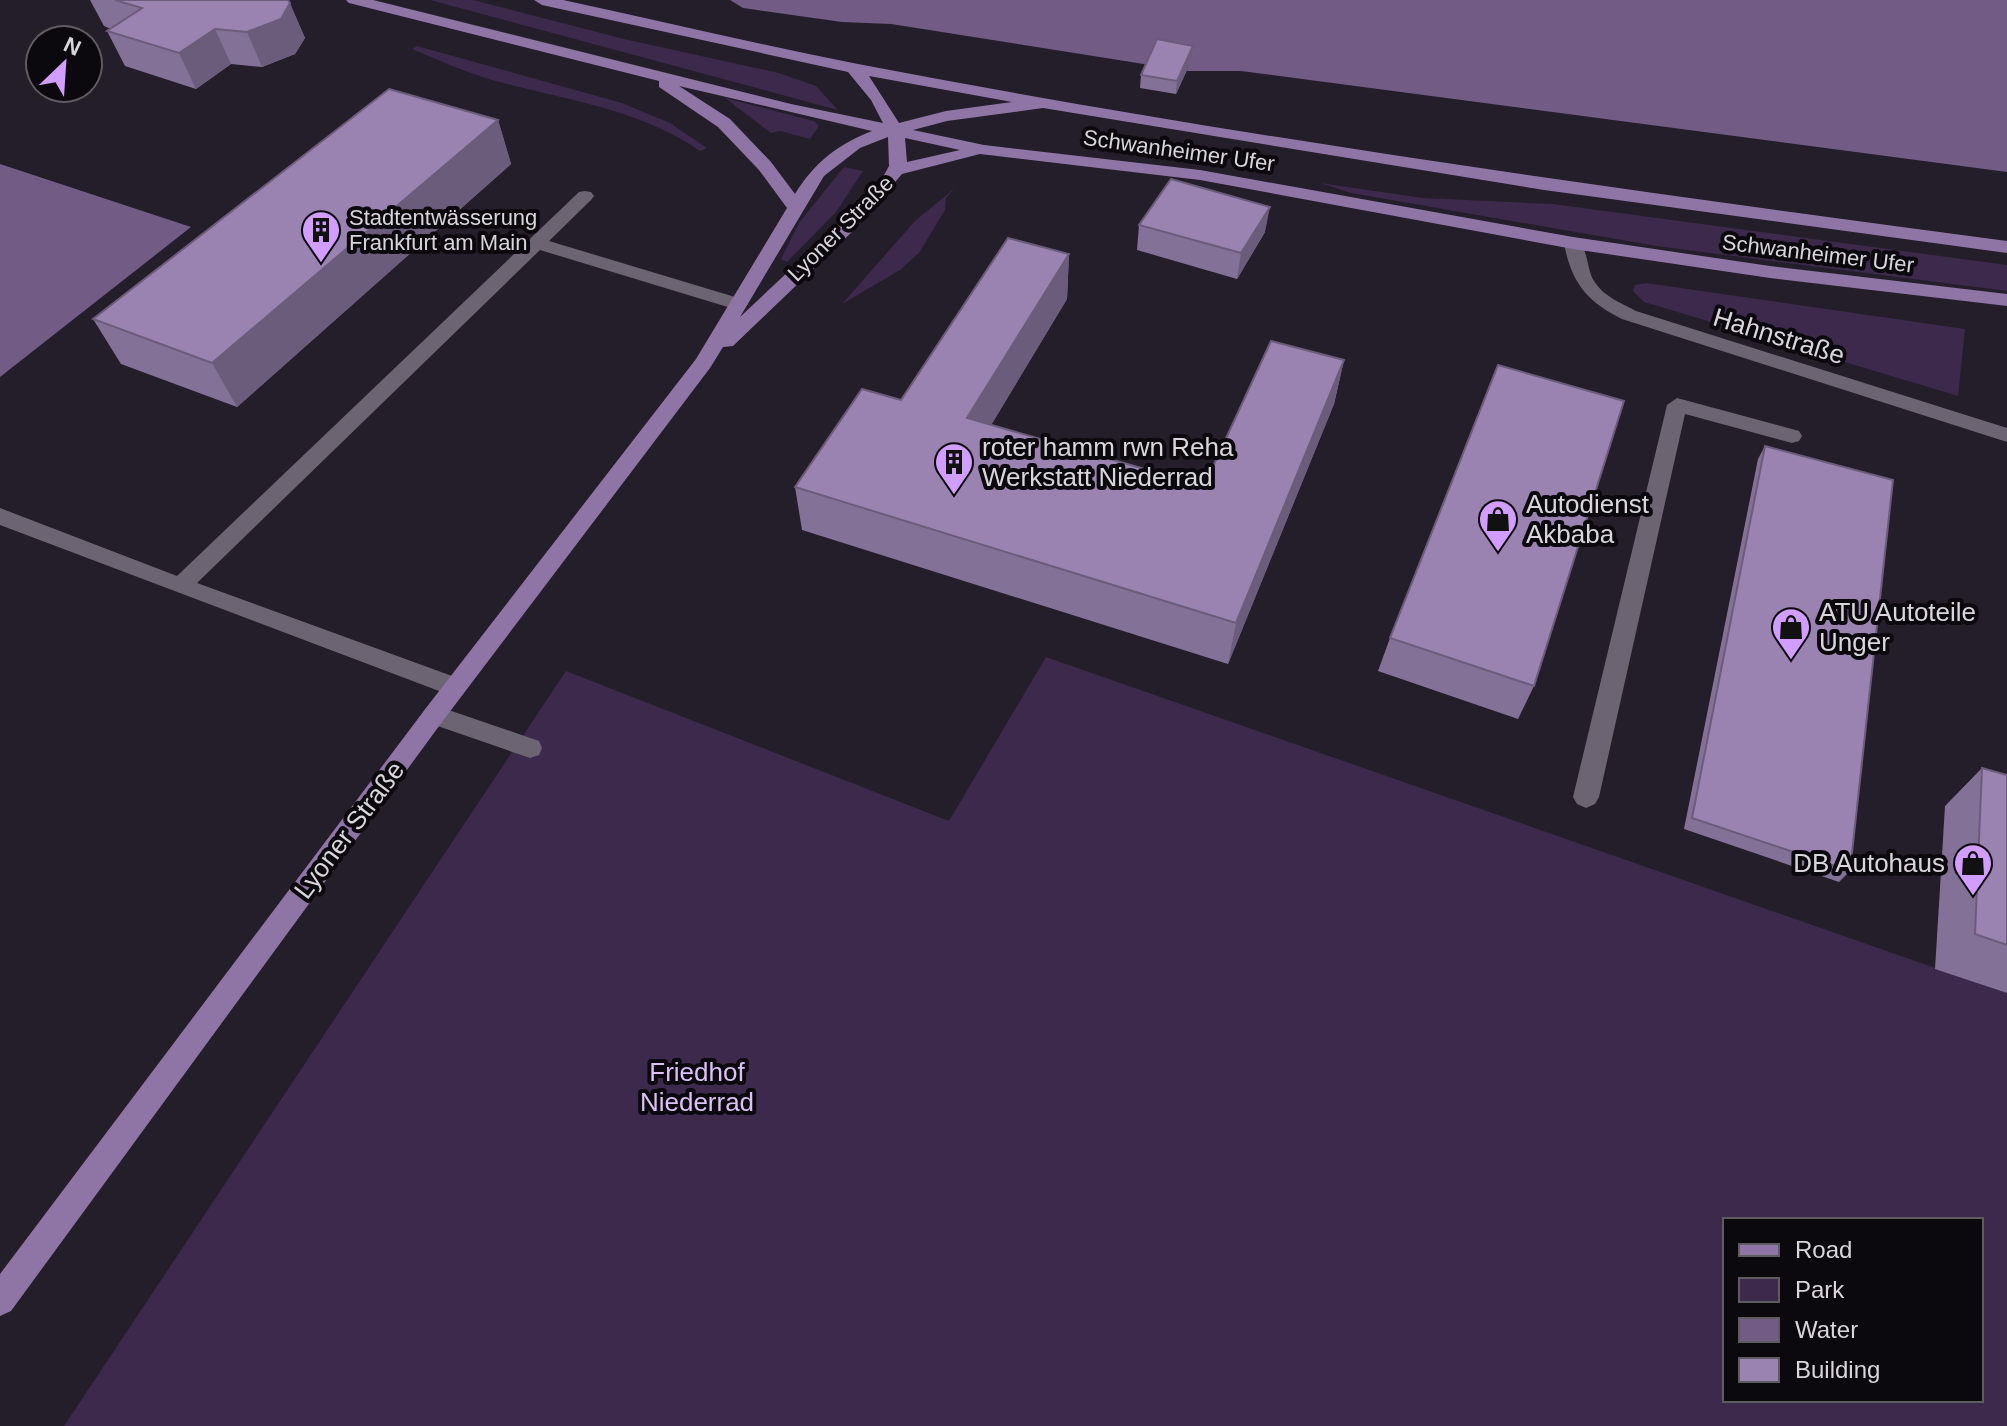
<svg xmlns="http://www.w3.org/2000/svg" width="2007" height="1426" viewBox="0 0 2007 1426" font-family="Arial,sans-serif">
<rect width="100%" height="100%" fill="#241d2a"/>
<g fill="#3c294b" fill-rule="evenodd">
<polygon points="430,0 473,0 624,39 779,73 816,86 838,110"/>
<path d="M417,46L622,103L670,123L707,148L700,151C641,109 561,99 492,80C465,72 438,60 412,49Z"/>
<polygon points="725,98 814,121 819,126 810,139 780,131 771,133"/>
<polygon points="844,167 863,171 836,212 787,262 781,259 799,223"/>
<polygon points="1320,183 1423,198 1553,204 2007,265 2007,291 1656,246 1351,193"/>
<polygon points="955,188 946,198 945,210 919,253 900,270 842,304 915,221"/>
<polygon points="1646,283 1965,329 1958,396 1644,302 1633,291 1635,285"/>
<path d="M1046,657L2007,993V1426H64L566,671L949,821ZM1725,1220H1981V1400H1725Z"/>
</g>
<g fill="#725b85">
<polygon points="730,0 2007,0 2007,172 1241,71 1187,71 1191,59 1150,65 891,24 842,22 743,8"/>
<polygon points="0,164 191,227 0,377"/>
</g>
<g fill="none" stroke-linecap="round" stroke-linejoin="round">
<g fill="#6c6473" fill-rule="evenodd">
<polygon points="585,191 591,192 594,196 591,200 549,241 745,300 748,304 745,308 731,308 540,250 197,583 463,680 467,687 463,694 455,696 447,694 0,525 0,508 177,576 579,192"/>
<path d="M1573,237C1588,241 1586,269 1594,281C1603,296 1621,303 1636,311L2007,428V442L1622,319C1587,302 1571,282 1564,243Z"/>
<polygon points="1677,398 1799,431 1802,436 1799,441 1792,443 1685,414 1599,797 1595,804 1586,808 1577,804 1573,797 1667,405"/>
<polygon points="434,705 539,741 542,748 539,755 530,758 426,722 422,715 426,708"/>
</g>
<path fill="#8f75a5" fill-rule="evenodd" d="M346,0H373L791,104L883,123L871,100L848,72L542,5L534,0H563C662,21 760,45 858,64C1239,137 1623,190 2007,241V253L1544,190L1043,108L947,121L913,130L984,145L1200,170L1573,237L1770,266L2007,294V306L1770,278L1573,249L1200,180L980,154L902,174L855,229L733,346L723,347L710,368L442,722L11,1311L0,1316V1274L426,708L696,359L787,208L759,170L718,127L659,87V81L349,3ZM869,76L1012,102L946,111L899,123ZM679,86L872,131C838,144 814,163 795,194L771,162L730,119ZM888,137L889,166L883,177L842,221L740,317L824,176L860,148ZM905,138L960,150L907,162Z"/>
</g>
<g fill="#847197">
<polygon points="90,0 288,0 305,38 295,54 262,67 231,64 196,89 125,66 107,31 111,29 104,26"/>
<polygon points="1193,46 1192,59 1176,94 1140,88 1141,75"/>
<polygon points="498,120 511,164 237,407 121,364 93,319"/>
<polygon points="1139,225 1265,232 1237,279 1137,250"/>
<polygon points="1069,254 1067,299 991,425 1204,486 1344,360 1334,404 1228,664 802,530 795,487 901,400"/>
<polygon points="1765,446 1850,871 1839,882 1684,829 1758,459"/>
<polygon points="1390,638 1534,686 1518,719 1378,671"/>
<polygon points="1982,768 2007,775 2007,993 1935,969 1945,806"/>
</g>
<g fill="#6c5c7b">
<polygon points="290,3 305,38 295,54 262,67 247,32"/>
<polygon points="215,29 231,64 196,89 179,53"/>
<polygon points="1193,46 1192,59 1176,94 1177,81"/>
<polygon points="498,120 511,164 237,407 212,363"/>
<polygon points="1270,207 1265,232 1237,279 1241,253"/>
<polygon points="1069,254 1067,299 969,462 967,418"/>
<polygon points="1344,360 1334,404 1228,664 1236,623"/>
</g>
<g fill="#9a83b0" stroke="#6c5c7b" stroke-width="2">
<polygon points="115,0 288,0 290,3 281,19 247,32 215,29 179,53 107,31 142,8"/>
<polygon points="1157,39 1193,46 1177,81 1141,75"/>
<polygon points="389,89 498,120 212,363 93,319"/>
<polygon points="1171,179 1270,207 1241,253 1139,225"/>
<polygon points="1008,238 1069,254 967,418 1204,486 1271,341 1344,360 1236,623 795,487 862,389 901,400"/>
<polygon points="1498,365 1624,401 1534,686 1390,638"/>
<polygon points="1765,446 1893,480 1850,871 1692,818"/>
<polygon points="1982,768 2007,775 2007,945 1975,934"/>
</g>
<defs>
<symbol id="building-pin" viewBox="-11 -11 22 30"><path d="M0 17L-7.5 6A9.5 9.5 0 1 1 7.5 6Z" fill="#d19dfe" stroke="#0c090e"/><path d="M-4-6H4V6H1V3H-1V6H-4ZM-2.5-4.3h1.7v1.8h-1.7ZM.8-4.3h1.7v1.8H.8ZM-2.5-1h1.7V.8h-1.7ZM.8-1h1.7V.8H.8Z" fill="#111"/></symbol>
<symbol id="shop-pin" viewBox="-11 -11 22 30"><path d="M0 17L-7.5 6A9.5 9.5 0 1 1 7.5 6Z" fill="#d19dfe" stroke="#0c090e"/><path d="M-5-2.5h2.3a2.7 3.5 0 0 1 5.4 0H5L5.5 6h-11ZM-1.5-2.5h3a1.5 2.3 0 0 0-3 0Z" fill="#111"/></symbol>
</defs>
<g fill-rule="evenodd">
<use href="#building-pin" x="299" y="208" width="44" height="60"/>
<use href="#building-pin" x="932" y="440" width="44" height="60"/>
<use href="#shop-pin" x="1476" y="497" width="44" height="60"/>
<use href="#shop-pin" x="1769" y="605" width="44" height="60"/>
<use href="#shop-pin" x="1951" y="841" width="44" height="60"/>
</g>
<g text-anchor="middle" stroke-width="8" stroke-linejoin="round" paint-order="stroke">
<g font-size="22" fill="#d9d5dd" stroke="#0c090e">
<text transform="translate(1179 150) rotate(8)" y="8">Schwanheimer Ufer</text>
<text transform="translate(840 228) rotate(-45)" y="8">Lyoner Straße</text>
<text transform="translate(1818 253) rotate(7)" y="8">Schwanheimer Ufer</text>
</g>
<g font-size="22" fill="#d9d5dd" stroke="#0c090e" text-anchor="start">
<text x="349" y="225">Stadtentwässerung<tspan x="349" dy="25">Frankfurt am Main</tspan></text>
</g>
<g font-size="26" fill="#d9d5dd" stroke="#0c090e">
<text transform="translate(1779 336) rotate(17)" y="9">Hahnstraße</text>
<text transform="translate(349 830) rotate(-53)" y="9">Lyoner Straße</text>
</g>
<g font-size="26" fill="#d9d5dd" stroke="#0c090e" text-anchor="start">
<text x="982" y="456">roter hamm rwn Reha<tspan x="982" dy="30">Werkstatt Niederrad</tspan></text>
<text x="1526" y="513">Autodienst<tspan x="1526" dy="30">Akbaba</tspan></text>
<text x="1819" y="621">ATU Autoteile<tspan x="1819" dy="30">Unger</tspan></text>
<text x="1945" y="872" text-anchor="end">DB Autohaus</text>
</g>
<g font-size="26" fill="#dcc0f6" stroke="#0c090e">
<text x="697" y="1081">Friedhof<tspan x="697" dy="30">Niederrad</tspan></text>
</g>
</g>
<rect x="1723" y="1218" width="260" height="184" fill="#0c090e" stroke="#5e5b61" stroke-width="2"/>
<rect x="1739" y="1244" width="40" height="12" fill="#8f75a5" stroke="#5e5b61" stroke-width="2"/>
<text x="1795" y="1258" font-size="24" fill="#d9d5dd">Road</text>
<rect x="1739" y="1278" width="40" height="24" fill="#3c294b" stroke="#5e5b61" stroke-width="2"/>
<text x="1795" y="1298" font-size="24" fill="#d9d5dd">Park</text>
<rect x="1739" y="1318" width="40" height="24" fill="#725b85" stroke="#5e5b61" stroke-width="2"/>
<text x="1795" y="1338" font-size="24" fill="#d9d5dd">Water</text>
<rect x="1739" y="1358" width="40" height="24" fill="#9a83b0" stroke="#5e5b61" stroke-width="2"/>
<text x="1795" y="1378" font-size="24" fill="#d9d5dd">Building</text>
<g transform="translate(64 64) rotate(25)"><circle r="38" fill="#0c090e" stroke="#5e5b61" stroke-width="2"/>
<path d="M0-6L14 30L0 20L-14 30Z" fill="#d19dfe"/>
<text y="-12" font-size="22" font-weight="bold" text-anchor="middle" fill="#d9d5dd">N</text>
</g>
</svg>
